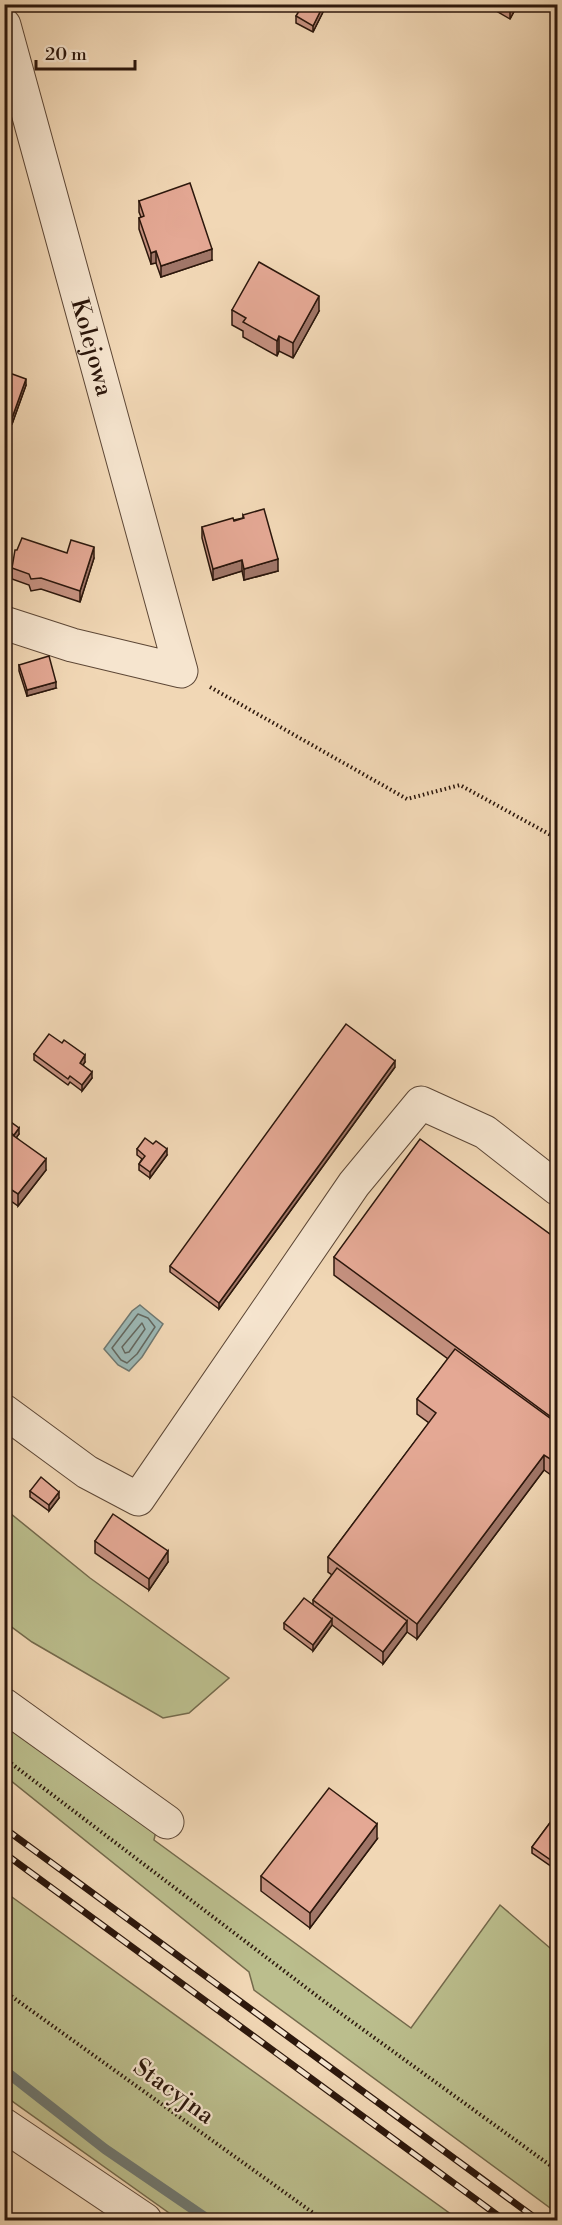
<svg xmlns="http://www.w3.org/2000/svg" width="562" height="2225" viewBox="0 0 562 2225" font-family="'Libre Bodoni',serif">
<rect width="100%" height="100%" fill="#f1d7b5"/>
<filter id="stains"><feTurbulence type="fractalNoise" baseFrequency=".00333" numOctaves="4"/><feColorMatrix values="0 0 0 0 .2 0 0 0 0 .09 0 0 0 0 .02 0 0 0 .5 -.17"/></filter>
<radialGradient id="worn" r=".72"><stop offset=".6" stop-color="#630" stop-opacity="0"/><stop offset="1" stop-color="#630" stop-opacity=".3"/></radialGradient>
<g fill="#bbbe8d" stroke="#746a4c" stroke-width="1.5">
<polygon points="5,1509 90,1578 229,1678 189,1713 163,1718 32,1642 5,1622"/>
<polygon points="5,1717 157,1826 154,1840 411,2028 500,1905 557,1954 557,2213 254,1990 249,1972 5,1776"/>
<polygon points="5,1892 459,2220 179,2220 5,2096"/>
</g>
<polygon fill="#9cb8b5" stroke="#6f7871" stroke-width="1.5" points="140,1305 163,1324 142,1357 129,1371 118,1365 104,1349 132,1311"/>
<g fill="none" stroke-linecap="round" stroke-linejoin="round">
<g stroke="#646860" stroke-width="1.5">
<polygon points="138,1314 148,1318 155,1327 137,1354 127,1363 121,1360 112,1348"/>
<polygon points="142,1323 145,1329 129,1352 125,1353 122,1347"/>
</g>
<polyline stroke="#6f7871" stroke-width="10" points="4,2070 105,2149 209,2220"/>
<defs>
<g id="minor">
<path id="s1" d="M4,25L181,671L72,645L4,623"/>
<polyline points="4,1411 87,1472 138,1499 354,1184 421,1103 485,1132 558,1189"/>
<polyline points="4,1705 167,1822"/>
<polyline points="4,2125 145,2220"/>
</g>
</defs>
<use href="#minor" stroke="#5d4736" stroke-width="35"/>
<g stroke="#2c170c" stroke-width="4" stroke-dasharray="1.5 3" stroke-linecap="butt">
<polyline points="210,687 407,799 460,785 558,839"/>
<polyline points="4,1758 325,2002 558,2171"/>
<polyline points="4,1991 323,2220"/>
</g>
<use href="#minor" stroke="#f6e5cf" stroke-width="33"/>
<defs>
<g id="rail">
<polyline points="4,1828 538,2220"/>
<polyline points="4,1853 504,2220"/>
</g>
</defs>
<use href="#rail" stroke="#2c170c" stroke-width="7"/>
<use href="#rail" stroke="#f6e5cf" stroke-width="4.5" stroke-dasharray="14" stroke-linecap="butt"/>
</g>
<g fill="#c4907f" stroke="#2c170c" stroke-width="1.5">
<polygon points="284,4 327,4 313,32 296,23 296,16 299,12"/>
<polygon points="484,4 518,4 510,19"/>
<polygon points="139,201 212,260 161,277 156,263 151,264 139,229 139,218 141,217 139,212"/>
<polygon points="232,310 319,311 293,358 279,351 277,356 243,337 243,331 232,325"/>
<polygon points="4,363 6,370 6,371 26,385 12,424 4,422"/>
<polygon points="243,515 278,571 244,580 242,571 213,580 202,538 202,527 243,518"/>
<polygon points="67,553 94,558 80,602 41,589 31,591 29,585 12,579 12,568"/>
<polygon points="19,665 56,688 27,696 19,671"/>
<polygon points="34,1054 85,1062 83,1065 92,1078 82,1091 70,1082 68,1085 34,1060"/>
<polygon points="395,1067 219,1309 170,1272 170,1266"/>
<polygon points="4,1117 19,1134 16,1137 46,1170 18,1206 4,1196"/>
<polygon points="137,1149 167,1155 150,1178 139,1170 139,1164 142,1159 137,1155"/>
<polygon points="558,1240 558,1480 544,1470 417,1639 407,1632 383,1664 332,1625 313,1651 284,1629 284,1623 313,1605 313,1600 332,1575 328,1572 328,1557 429,1423 417,1414 417,1399 448,1359 334,1275 334,1257"/>
<polygon points="30,1491 59,1498 49,1511 30,1497"/>
<polygon points="95,1541 168,1562 149,1590 95,1553"/>
<polygon points="558,1812 558,1871 532,1853 532,1847"/>
<polygon points="377,1839 310,1928 261,1891 261,1876"/>
</g>
<g fill="#a07668" stroke="#2c170c" stroke-width="1.5">
<polygon points="324,4 327,4 313,32 313,26"/>
<polygon points="512,4 518,4 510,19 510,7"/>
<polygon points="212,249 212,260 161,277 161,266"/>
<polygon points="156,251 156,263 151,264 151,253"/>
<polygon points="319,296 319,311 293,358 293,343"/>
<polygon points="279,336 279,351 277,356 277,341"/>
<polygon points="26,379 26,385 12,424 12,418"/>
<polygon points="94,547 94,558 80,602 80,591"/>
<polygon points="278,559 278,571 244,580 244,569"/>
<polygon points="242,560 242,571 213,580 213,569"/>
<polygon points="56,682 56,688 27,696 27,690"/>
<polygon points="85,1055 85,1062 80,1069 80,1063"/>
<polygon points="395,1061 395,1067 219,1309 219,1303"/>
<polygon points="92,1072 92,1078 82,1091 82,1085"/>
<polygon points="19,1128 19,1134 14,1141 14,1135"/>
<polygon points="167,1149 167,1155 150,1178 150,1172"/>
<polygon points="46,1159 46,1170 18,1206 18,1194"/>
<polygon points="544,1455 544,1470 417,1639 417,1624"/>
<polygon points="59,1492 59,1498 49,1511 49,1505"/>
<polygon points="168,1551 168,1562 149,1590 149,1579"/>
<polygon points="332,1619 332,1625 313,1651 313,1645"/>
<polygon points="407,1621 407,1632 383,1664 383,1652"/>
<polygon points="377,1824 377,1839 310,1928 310,1913"/>
</g>
<g fill="#e4a894" stroke="#2c170c" stroke-width="1.5">
<polygon points="296,4 324,4 313,26 296,16 301,8"/>
<polygon points="190,183 212,249 161,266 156,251 151,253 139,218 144,216 139,201"/>
<polygon points="259,262 319,296 293,343 279,336 277,341 243,322 246,318 232,310"/>
<polygon points="4,371 26,379 12,418 4,416"/>
<polygon points="264,509 278,559 244,569 242,560 213,569 202,527 233,518 234,521 244,518 243,515"/>
<polygon points="22,538 67,553 71,540 94,547 80,591 41,578 31,579 29,574 12,568 15,550 17,550"/>
<polygon points="49,656 56,682 27,690 19,665"/>
<polygon points="346,1024 395,1061 219,1303 170,1266"/>
<polygon points="49,1034 62,1043 64,1040 85,1055 80,1063 92,1072 82,1085 70,1076 68,1079 34,1054"/>
<polygon points="4,1117 19,1128 14,1135 4,1128"/>
<polygon points="4,1129 46,1159 18,1194 4,1185"/>
<polygon points="145,1138 153,1144 156,1141 167,1149 150,1172 139,1164 145,1156 137,1149"/>
<polygon points="420,1139 558,1240 558,1422 334,1257"/>
<polygon points="455,1349 558,1424 558,1464 544,1455 417,1624 328,1557 436,1413 417,1399"/>
<polygon points="41,1477 59,1492 49,1505 30,1491"/>
<polygon points="113,1514 168,1551 149,1579 95,1541"/>
<polygon points="337,1568 407,1621 383,1652 313,1600"/>
<polygon points="304,1598 332,1619 313,1645 284,1623"/>
<polygon points="329,1788 377,1824 310,1913 261,1876"/>
<polygon points="558,1812 558,1865 532,1847"/>
</g>
<g text-anchor="middle" stroke-width="4.5" stroke-linejoin="round" paint-order="stroke">
<g font-size="24" fill="#2c170c" stroke="#f6e5cf">
<text dy="8" stroke="none"><textPath href="#s1" startOffset="334">Kolejowa</textPath></text>
<text transform="translate(174 2091) rotate(36)" y="8">Stacyjna</text>
</g>
</g>
<rect width="562" height="2225" fill="none" stroke="#f1d7b5" stroke-width="24"/>
<rect x="6" y="6" width="550" height="2213" fill="none" stroke="#2c170c" stroke-width="3"/>
<rect x="12" y="12" width="538" height="2201" fill="none" stroke="#2c170c" stroke-width="1.5"/>
<path d="M36 60v9h99v-9" fill="none" stroke="#2c170c" stroke-width="3"/>
<text x="45" y="60" font-size="18" fill="#2c170c" stroke="#f6e5cf" stroke-width="4.5" paint-order="stroke">20 m</text>
<rect width="100%" height="100%" filter="url(#stains)"/>
<rect width="100%" height="100%" fill="url(#worn)"/>
</svg>
